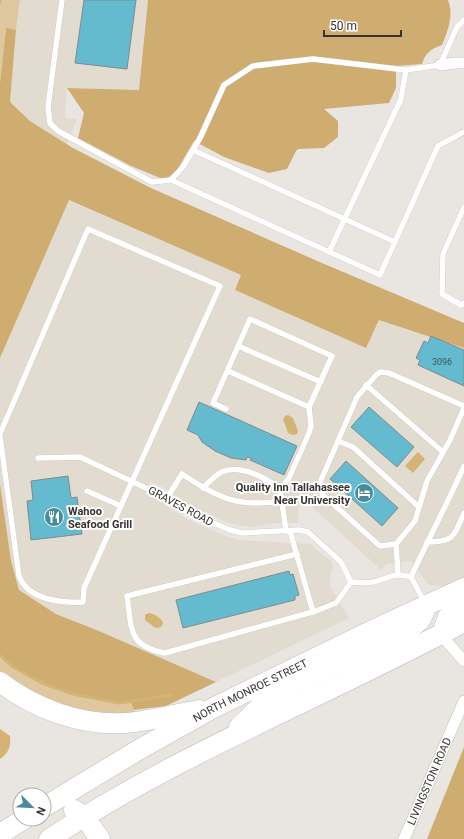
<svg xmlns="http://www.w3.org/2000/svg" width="464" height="839" viewBox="0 0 464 839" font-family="Roboto,sans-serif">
<rect width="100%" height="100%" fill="#e9e6e1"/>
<g fill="#e2dcd0">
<polygon points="20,0 148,0 139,90 67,88 65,118 77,119 67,144 30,121 10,102 16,30"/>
<polygon points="68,200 241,275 235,290 366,348 390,298 464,331 464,578 448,585 438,586 429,585 424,579 411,561 387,564 381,570 299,495 298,523 276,523 253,527 241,526 226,522 202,511 186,503 162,487 150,482 145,494 162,502 173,510 189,520 226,536 239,540 310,544 332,562 333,568 330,575 330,586 349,618 216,682 99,631 56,614 19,590 0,568 0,358"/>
</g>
<g fill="#dfc89f">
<polygon points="0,0 20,0 16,30 6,29 0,84"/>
<polygon points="0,655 13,667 119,703 130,701 135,713 81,715 0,677"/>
</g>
<g fill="#cfad70">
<path d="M148,0H448C454,15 448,31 442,45C431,49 425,53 422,64L396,66V88L389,103L324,109L338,121V137L324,148L298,149L296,151L287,169L269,173L224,157L194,141L177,170L165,180L131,166L78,138L84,113L67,88L139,90Z"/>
<polygon points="6,28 16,30 10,102 30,121 73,148 151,188 322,263 464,323 464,348 379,320 366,348 235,290 241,275 69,200 0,358 0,83"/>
<polygon points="0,484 11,561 19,590 56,614 99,631 216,682 166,706 134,710 130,701 119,703 73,694 60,690 13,667 0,655"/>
<polygon points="464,747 464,839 427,839"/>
</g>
<g fill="#d4b375">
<polygon points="288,415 293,418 298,431 297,434 293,435 288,433 283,419 285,416"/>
<polygon points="418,452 425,459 413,473 405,466"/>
<path d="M148,613C153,613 162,618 163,623L162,626L158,628L154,627L145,620V615Z"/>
<path d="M0,729L10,736C11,746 9,753 0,759Z"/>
</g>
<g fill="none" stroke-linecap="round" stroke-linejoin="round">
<g stroke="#d4b375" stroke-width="3">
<polyline points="0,3 0,0"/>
<polyline points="0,655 13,667 42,683 73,694 119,703 172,695"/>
</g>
</g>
<g fill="#64bace" stroke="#838a8b">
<polygon points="84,0 136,0 127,69 75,63"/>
<polygon points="431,336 464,350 464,386 418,365 420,360 416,358 424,341 428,343"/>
<polygon points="199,402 297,446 284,475 250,460 251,458 247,457 246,460 231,458 215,451 202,442 198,435 187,430"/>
<polygon points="369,407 414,447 397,467 351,427"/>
<polygon points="346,461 398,508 382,526 330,479"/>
<polygon points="68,476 71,498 77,497 82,534 31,540 27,501 33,500 31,481"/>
<polygon points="289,571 290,575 293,574 299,595 295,596 295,600 183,628 176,600"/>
</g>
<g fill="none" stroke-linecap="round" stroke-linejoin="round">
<defs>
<g id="lane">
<polyline points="62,0 48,107 50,123 58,131 152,182 171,180 183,167 200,138 224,85 253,66 313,59 406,70 440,65 457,27 464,20"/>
<polyline points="193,150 395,242"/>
<polyline points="171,180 380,275 438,146 464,132"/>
<polyline points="464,207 443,254 442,294 461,305 464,303"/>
<polyline points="329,252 401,99 406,70"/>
<polyline points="238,346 321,382"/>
<polyline points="228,371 309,407"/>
<polyline points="366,385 443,452"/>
<polyline points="464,406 389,373 380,372 376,375 357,397 318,487 322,494 380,546 396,544 415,521 427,481 450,440 464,408"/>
<polyline points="226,409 213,403 250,319 332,356 309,407 311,426 309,433 289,478 280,489 286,531"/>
<path d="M0,434L88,229L220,286L84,588L83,602C61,603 28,600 19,576L0,436"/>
<polyline points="338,441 353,447 419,507"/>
<path d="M38,458L80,457L165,497L185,511L230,530L242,533L299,530L308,532L341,562L351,582C358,582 367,584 373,582C392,578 390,572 411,577L425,603"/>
<path d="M203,488C209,482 215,475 222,472C241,464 266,478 280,489"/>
<polyline points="87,491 121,506"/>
<path d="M167,498L182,474C218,498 238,508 282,501"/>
<polyline points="290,531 313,612"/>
<path d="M427,542C455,542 454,536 464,513"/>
<polyline points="396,544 398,574"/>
<path d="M297,554L127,596C132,628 127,646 165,653L316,611L336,603L351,582"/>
<path d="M411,577C428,540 447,504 464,466"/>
</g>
<g id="street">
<polyline points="440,65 455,63 464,63"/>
<polyline points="441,635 464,661"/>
<path id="s1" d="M404,839L464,701"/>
</g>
<g id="highway">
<polyline points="444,628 448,617 464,607"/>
<path d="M0,682C35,709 81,726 126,723C150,721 175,714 199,710"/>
<polyline points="239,727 271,696 410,629 421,619 425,610"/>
<path id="s2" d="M44,807L140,749L215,707L379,627L464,588"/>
<polyline points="74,810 84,816 100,839"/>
<polyline points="0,834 24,819"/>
<path d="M49,839C180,753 326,696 464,622"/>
</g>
</defs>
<use href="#lane" stroke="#c0bdb8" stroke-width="6"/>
<use href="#street" stroke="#c0bdb8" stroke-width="12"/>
<use href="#highway" stroke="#c0bdb8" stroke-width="21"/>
<use href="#lane" stroke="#fff" stroke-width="5.5"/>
<use href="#street" stroke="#fff" stroke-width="11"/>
<use href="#highway" stroke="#fff" stroke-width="20"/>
</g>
<defs>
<symbol id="hotel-disc" viewBox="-11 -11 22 22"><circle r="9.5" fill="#488b9b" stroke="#fff"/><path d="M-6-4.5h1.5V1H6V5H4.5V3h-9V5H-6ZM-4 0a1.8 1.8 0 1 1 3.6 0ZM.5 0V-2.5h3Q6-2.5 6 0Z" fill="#fff"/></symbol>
<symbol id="restaurant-disc" viewBox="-11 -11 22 22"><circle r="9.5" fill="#488b9b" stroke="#fff"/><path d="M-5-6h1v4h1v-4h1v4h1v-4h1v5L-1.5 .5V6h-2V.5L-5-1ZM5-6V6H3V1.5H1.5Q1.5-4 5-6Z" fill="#fff"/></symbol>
</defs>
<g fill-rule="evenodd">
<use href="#hotel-disc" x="353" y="482" width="22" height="22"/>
<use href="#restaurant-disc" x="43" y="506" width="22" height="22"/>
</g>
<g text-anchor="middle" stroke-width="4" stroke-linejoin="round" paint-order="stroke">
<g font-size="9" fill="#415659">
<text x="442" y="365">3096</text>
</g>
<g font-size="11" font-weight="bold" fill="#353432" stroke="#fff" text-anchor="end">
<text x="350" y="491">Quality Inn Tallahassee<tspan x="350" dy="13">Near University</tspan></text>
<text x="68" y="515" text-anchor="start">Wahoo<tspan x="68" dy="13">Seafood Grill</tspan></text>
</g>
<g font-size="11" fill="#353432" stroke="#fff">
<text transform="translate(181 506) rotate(28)" y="4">GRAVES ROAD</text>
<text dy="4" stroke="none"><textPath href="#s2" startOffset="237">NORTH MONROE STREET</textPath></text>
<text dy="4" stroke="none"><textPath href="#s1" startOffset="63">LIVINGSTON ROAD</textPath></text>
</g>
</g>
<g transform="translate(32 807) rotate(114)"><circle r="19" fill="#ffffff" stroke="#aeaead"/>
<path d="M0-3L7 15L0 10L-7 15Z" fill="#488b9b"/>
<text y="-6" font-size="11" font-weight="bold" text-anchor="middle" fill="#353432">N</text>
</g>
<path d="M324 30v6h77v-6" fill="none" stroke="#353432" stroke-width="2"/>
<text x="330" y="30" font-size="12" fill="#353432" stroke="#ffffff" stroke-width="3" paint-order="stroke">50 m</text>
</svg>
